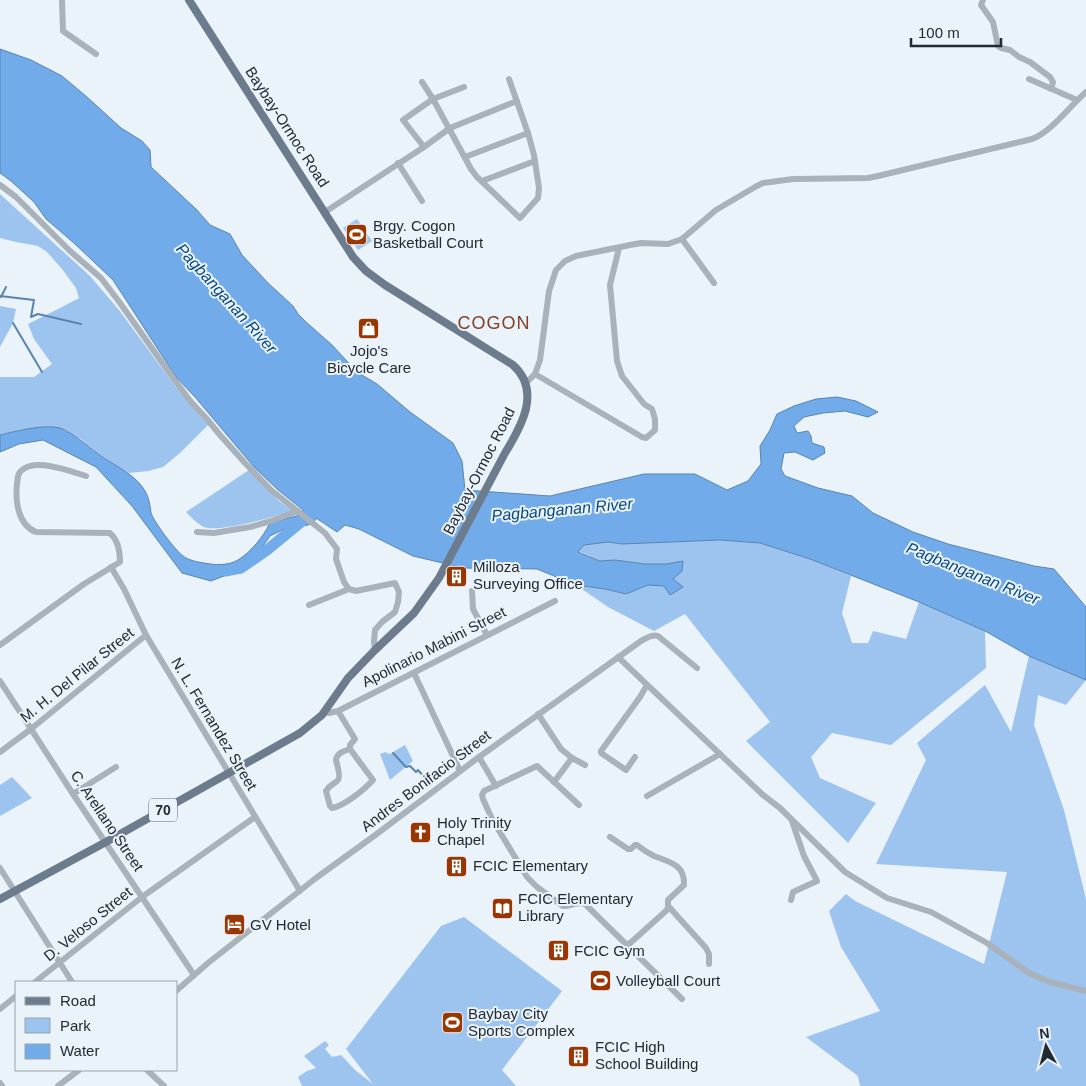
<svg xmlns="http://www.w3.org/2000/svg" width="1086" height="1086" viewBox="0 0 1086 1086" font-family="Arial,sans-serif">
<rect width="100%" height="100%" fill="#eaf2fa"/>
<g fill="#9dc4ee">
<polygon points="0,194 90,276 119,310 175,386 208,425 180,453 163,467 148,471 129,473 99,454 81,439 61,428 44,427 19,430 0,435 0,377 34,377 52,364 34,339 28,324 60,308 79,298 76,288 62,269 47,252 38,246 16,242 0,238"/>
<polygon points="357,219 372,241 358,250 343,228"/>
<polygon points="0,306 16,309 13,323 0,347"/>
<path d="M249,470L279,501L293,511C275,516 220,533 204,527C197,524 191,517 186,512Z"/>
<polygon points="720,540 760,543 810,559 851,576 842,613 852,643 868,643 873,631 906,639 919,602 985,631 986,668 891,745 832,733 811,757 820,778 876,803 848,843 746,741 770,722 685,614 654,631 608,607 576,585 606,589 626,594 648,585 664,586 672,579 683,561 666,564 645,564 615,560 600,561 590,556 578,551 584,545 608,542 622,544"/>
<polygon points="1029,656 1086,680 1066,705 1038,695 1034,725 1064,810 1086,899 1086,1086 860,1086 858,1076 806,1037 880,1011 841,947 829,911 846,894 855,901 984,964 1007,872 876,864 926,760 917,743 985,685 1011,732"/>
<polygon points="405,745 413,761 390,780 380,754 386,752 388,754 393,753 393,752"/>
<polygon points="12,777 32,798 0,816 0,785"/>
<polygon points="464,917 562,991 502,1070 516,1086 302,1086 298,1077 307,1071 316,1068 304,1056 325,1041 329,1045 325,1049 332,1057 341,1055 355,1070 373,1084 346,1049 441,926"/>
</g>
<path fill="#71abe9" stroke="#5984b2" d="M0,49L31,60L62,76L87,97L121,128L142,141L150,150L151,167L197,210L210,225L230,234L242,255L268,283L293,306L298,314L306,322L332,345L357,372L377,384L410,412L453,443L462,461L465,490L550,496L644,474H695L727,490L748,481L761,464L760,446L770,430L777,414L794,406L816,399L837,397L856,401L878,412L868,417L845,411L823,413L804,417L794,426L797,433L808,431L811,436L812,443L824,447L825,453L813,460L795,452L784,453L781,469L785,476L818,488L852,496L873,513L913,532L948,544L1034,566L1054,569L1086,607V680L1029,656L985,631L919,602L810,559L760,543L720,540L622,544L608,542L584,545L578,552L600,561L615,560L645,564H666L683,561L682,571L673,579L683,587L670,595L664,586L648,585L626,594L605,589L576,585L537,569L464,568L413,556L359,529L345,525L337,532L316,518L314,522L308,525L284,529L270,536L258,553L237,571L211,581L182,573L132,506L96,467L43,440L19,444L0,452V435C16,431 44,424 60,428C64,429 67,432 70,433C82,440 90,448 101,456C115,465 137,476 145,491C149,498 150,505 151,513C154,522 175,550 183,556C188,560 197,562 204,563C214,565 228,566 238,560C251,552 263,537 270,523L300,515L303,510L277,489L254,467L195,397L176,377L113,280L74,243L46,219L34,202L11,181L0,173Z"/>
<g fill="none" stroke-linecap="round" stroke-linejoin="round">
<g stroke="#5984b2" stroke-width="2">
<polyline points="0,296 34,300 31,317 38,314 81,324"/>
<polyline points="1,297 6,287"/>
<polyline points="13,323 42,372"/>
<polyline points="393,753 406,767 410,766 416,772 418,770 431,785"/>
</g>
<polyline stroke="#71abe9" stroke-width="11" points="225,571 241,568 267,550 307,517"/>
<g stroke="#a9b1ba" stroke-width="6">
<polyline points="62,0 63,31 96,54"/>
<polyline points="983,0 981,5 993,22 998,46 1001,48 1010,50 1019,57 1030,62 1050,77 1053,82 1051,89"/>
<polyline points="1029,79 1077,100"/>
<polyline points="422,82 433,99 471,169 477,177 520,218 538,198 539,188 534,155 528,133 509,79"/>
<polyline points="424,147 403,120 433,99 464,87"/>
<polyline points="465,157 528,133"/>
<polyline points="398,163 422,201"/>
<polyline points="482,181 535,161"/>
<polyline points="0,185 16,197 70,251 101,278 120,303 173,378 191,402 206,418 220,435 245,463 271,490 325,533 337,549 336,559 344,582 349,589 356,591 395,583 399,592 398,602 395,612 382,622 375,630 374,642 375,650"/>
<polyline points="325,212 424,147 450,128 517,101"/>
<polyline points="682,239 714,283"/>
<polyline points="535,374 642,437 646,438 655,430 655,419 652,409 644,404 622,376 617,361 610,285 619,248"/>
<path d="M526,383L535,374L540,360L549,291L556,270L565,261L576,256L630,245L641,243L668,244L682,239L716,210L755,187L763,183L793,179L868,178L878,176L1032,139C1051,132 1070,106 1086,92"/>
<polyline points="197,532 214,533 250,527 271,521 298,511"/>
<polyline points="111,567 124,589 146,635 300,891"/>
<polyline points="472,591 473,609 487,635"/>
<polyline points="309,605 349,589"/>
<path d="M0,645L84,584L120,562C120,552 118,540 110,533L36,532C18,525 15,501 17,484C18,479 17,473 22,470C36,458 70,471 86,476"/>
<polyline points="618,657 763,795 780,808 845,872 887,898 931,912 987,943 1029,973 1050,982 1086,991"/>
<polyline points="414,673 460,771"/>
<polyline points="0,681 73,794 194,975"/>
<path d="M338,711L355,739L350,745V749C344,751 337,753 336,760C337,764 341,777 338,780C335,784 330,784 326,791L330,806L332,808C344,806 364,790 373,780L350,749"/>
<polyline points="324,712 329,713 338,711 555,601"/>
<polyline points="538,714 561,749 572,758 585,765"/>
<polyline points="0,752 31,729 146,635"/>
<polyline points="479,757 496,786"/>
<polyline points="635,757 626,770 601,753 601,751 640,697 647,685"/>
<polyline points="554,782 572,758"/>
<polyline points="73,794 116,767"/>
<polyline points="647,796 720,754"/>
<path d="M579,805L537,766L484,791L482,795L483,799L492,819L527,877L537,887L563,906C570,907 577,901 585,904L682,999"/>
<path d="M610,837L628,849H631L635,845H637C642,849 648,853 654,856C669,862 685,864 684,885L668,900V907L667,910L628,945"/>
<polyline points="0,868 72,982"/>
<polyline points="791,900 793,892 817,881 804,856 792,821"/>
<polyline points="668,907 670,908 706,948 709,954 709,964"/>
<polyline points="35,982 142,897 255,817"/>
<path d="M176,991L208,963L316,878L374,836L479,757L641,641C647,638 652,634 658,636L697,668"/>
<polyline points="0,1009 16,996"/>
<polyline points="147,1070 164,1086"/>
<polyline points="0,1083 2,1086"/>
<polyline points="58,1086 79,1070"/>
</g>
<path stroke="#6d7c8c" stroke-width="8" d="M0,899L106,842L300,733L322,715L348,678L375,650L414,613L439,578L505,453C521,427 542,391 513,365L385,285L366,271L353,257L189,0"/>
</g>
<defs>
<symbol id="stadium-square" viewBox="-11 -11 22 22"><rect x="-9" y="-9" width="18" height="18" rx="4" fill="#9a3602" stroke="#eaf2fa"/><path d="M0-5a6.5 5 0 1 0 0 10a6.5 5 0 1 0 0-10ZM-3.5-1.8h7v3.6h-7Z" fill="#fff"/></symbol>
<symbol id="shop-square" viewBox="-11 -11 22 22"><rect x="-9" y="-9" width="18" height="18" rx="4" fill="#9a3602" stroke="#eaf2fa"/><path d="M-5-2.5h2.3a2.7 3.5 0 0 1 5.4 0H5L5.5 6h-11ZM-1.5-2.5h3a1.5 2.3 0 0 0-3 0Z" fill="#fff"/></symbol>
<symbol id="building-square" viewBox="-11 -11 22 22"><rect x="-9" y="-9" width="18" height="18" rx="4" fill="#9a3602" stroke="#eaf2fa"/><path d="M-4-6H4V6H1V3H-1V6H-4ZM-2.5-4.3h1.7v1.8h-1.7ZM.8-4.3h1.7v1.8H.8ZM-2.5-1h1.7V.8h-1.7ZM.8-1h1.7V.8H.8Z" fill="#fff"/></symbol>
<symbol id="church-square" viewBox="-11 -11 22 22"><rect x="-9" y="-9" width="18" height="18" rx="4" fill="#9a3602" stroke="#eaf2fa"/><path d="M-1.2-6h2.4v3.5h3.3v2.4h-3.3V6h-2.4V-.1h-3.3v-2.4h3.3Z" fill="#fff"/></symbol>
<symbol id="library-square" viewBox="-11 -11 22 22"><rect x="-9" y="-9" width="18" height="18" rx="4" fill="#9a3602" stroke="#eaf2fa"/><path d="M-6-4Q-3-5.5-.7-3.5V5Q-3 3-6 4ZM6-4Q3-5.5 .7-3.5V5Q3 3 6 4Z" fill="#fff"/></symbol>
<symbol id="hotel-square" viewBox="-11 -11 22 22"><rect x="-9" y="-9" width="18" height="18" rx="4" fill="#9a3602" stroke="#eaf2fa"/><path d="M-6-4.5h1.5V1H6V5H4.5V3h-9V5H-6ZM-4 0a1.8 1.8 0 1 1 3.6 0ZM.5 0V-2.5h3Q6-2.5 6 0Z" fill="#fff"/></symbol>
</defs>
<g fill-rule="evenodd">
<use href="#stadium-square" x="344" y="222" width="25" height="25"/>
<use href="#shop-square" x="356" y="316" width="25" height="25"/>
<use href="#building-square" x="444" y="564" width="25" height="25"/>
<use href="#church-square" x="408" y="820" width="25" height="25"/>
<use href="#building-square" x="444" y="854" width="25" height="25"/>
<use href="#library-square" x="490" y="896" width="25" height="25"/>
<use href="#hotel-square" x="222" y="912" width="25" height="25"/>
<use href="#building-square" x="546" y="938" width="25" height="25"/>
<use href="#stadium-square" x="588" y="968" width="25" height="25"/>
<use href="#stadium-square" x="440" y="1010" width="25" height="25"/>
<use href="#building-square" x="566" y="1044" width="25" height="25"/>
</g>
<g text-anchor="middle" stroke-width="4" stroke-linejoin="round" paint-order="stroke">
<rect fill="#eaf2fa" stroke="#5e666e" stroke-width="1" x="149" y="798.5" width="28" height="23" rx="4"/>
<g font-size="14" font-weight="bold" fill="#222a32">
<text x="163" y="815">70</text>
</g>
<g font-size="15" fill="#222a32" stroke="#eaf2fa">
<text transform="translate(287 127) rotate(57)" y="5">Baybay-Ormoc Road</text>
<text transform="translate(479 471) rotate(-63)" y="5">Baybay-Ormoc Road</text>
<text transform="translate(434 647) rotate(-27)" y="5">Apolinario Mabini Street</text>
<text transform="translate(77 675) rotate(-39)" y="5">M. H. Del Pilar Street</text>
<text transform="translate(214 724) rotate(59)" y="5">N. L. Fernandez Street</text>
<text transform="translate(426 781) rotate(-37)" y="5">Andres Bonifacio Street</text>
<text transform="translate(107 821) rotate(56)" y="5">C. Arellano Street</text>
<text transform="translate(88 924) rotate(-39)" y="5">D. Veloso Street</text>
</g>
<g font-size="15" fill="#222a32" stroke="#eaf2fa" text-anchor="start">
<text x="373" y="231">Brgy. Cogon<tspan x="373" dy="17">Basketball Court</tspan></text>
<text x="369" y="356" text-anchor="middle">Jojo's<tspan x="369" dy="17">Bicycle Care</tspan></text>
<text x="473" y="572">Milloza<tspan x="473" dy="17">Surveying Office</tspan></text>
<text x="437" y="828">Holy Trinity<tspan x="437" dy="17">Chapel</tspan></text>
<text x="473" y="871">FCIC Elementary</text>
<text x="518" y="904">FCIC Elementary<tspan x="518" dy="17">Library</tspan></text>
<text x="250" y="930">GV Hotel</text>
<text x="574" y="956">FCIC Gym</text>
<text x="616" y="986">Volleyball Court</text>
<text x="468" y="1019">Baybay City<tspan x="468" dy="17">Sports Complex</tspan></text>
<text x="595" y="1052">FCIC High<tspan x="595" dy="17">School Building</tspan></text>
</g>
<g font-size="16" font-style="italic" fill="#084982" stroke="#eaf2fa">
<text transform="translate(227 298) rotate(48)" y="6">Pagbanganan River</text>
<text transform="translate(562 509) rotate(-5)" y="6">Pagbanganan River</text>
<text transform="translate(973 573) rotate(22)" y="6">Pagbanganan River</text>
</g>
<g font-size="18" letter-spacing="1" fill="#844127" stroke="#eaf2fa">
<text x="494" y="329">COGON</text>
</g>
</g>
<rect x="15" y="981" width="162" height="90" fill="#eaf2fa" stroke="#9aa2aa"/>
<rect x="25" y="997" width="25" height="8" fill="#6d7c8c" stroke="#9aa2aa"/>
<text x="60" y="1006" font-size="15" fill="#222a32">Road</text>
<rect x="25" y="1018" width="25" height="15" fill="#9dc4ee" stroke="#9aa2aa"/>
<text x="60" y="1031" font-size="15" fill="#222a32">Park</text>
<rect x="25" y="1044" width="25" height="15" fill="#71abe9" stroke="#9aa2aa"/>
<text x="60" y="1056" font-size="15" fill="#222a32">Water</text>
<g transform="translate(1046 1046) rotate(353)" stroke="#eaf2fa" stroke-width="4" paint-order="stroke">
<path d="M0-4L9 19L0 12L-9 19Z" fill="#222a32"/>
<text y="-8" font-size="14" font-weight="bold" text-anchor="middle" fill="#222a32">N</text>
</g>
<path d="M911 38v8h90v-8" fill="none" stroke="#222a32" stroke-width="2.5"/>
<text x="918" y="38" font-size="15" fill="#222a32" stroke="#eaf2fa" stroke-width="4" paint-order="stroke">100 m</text>
</svg>
